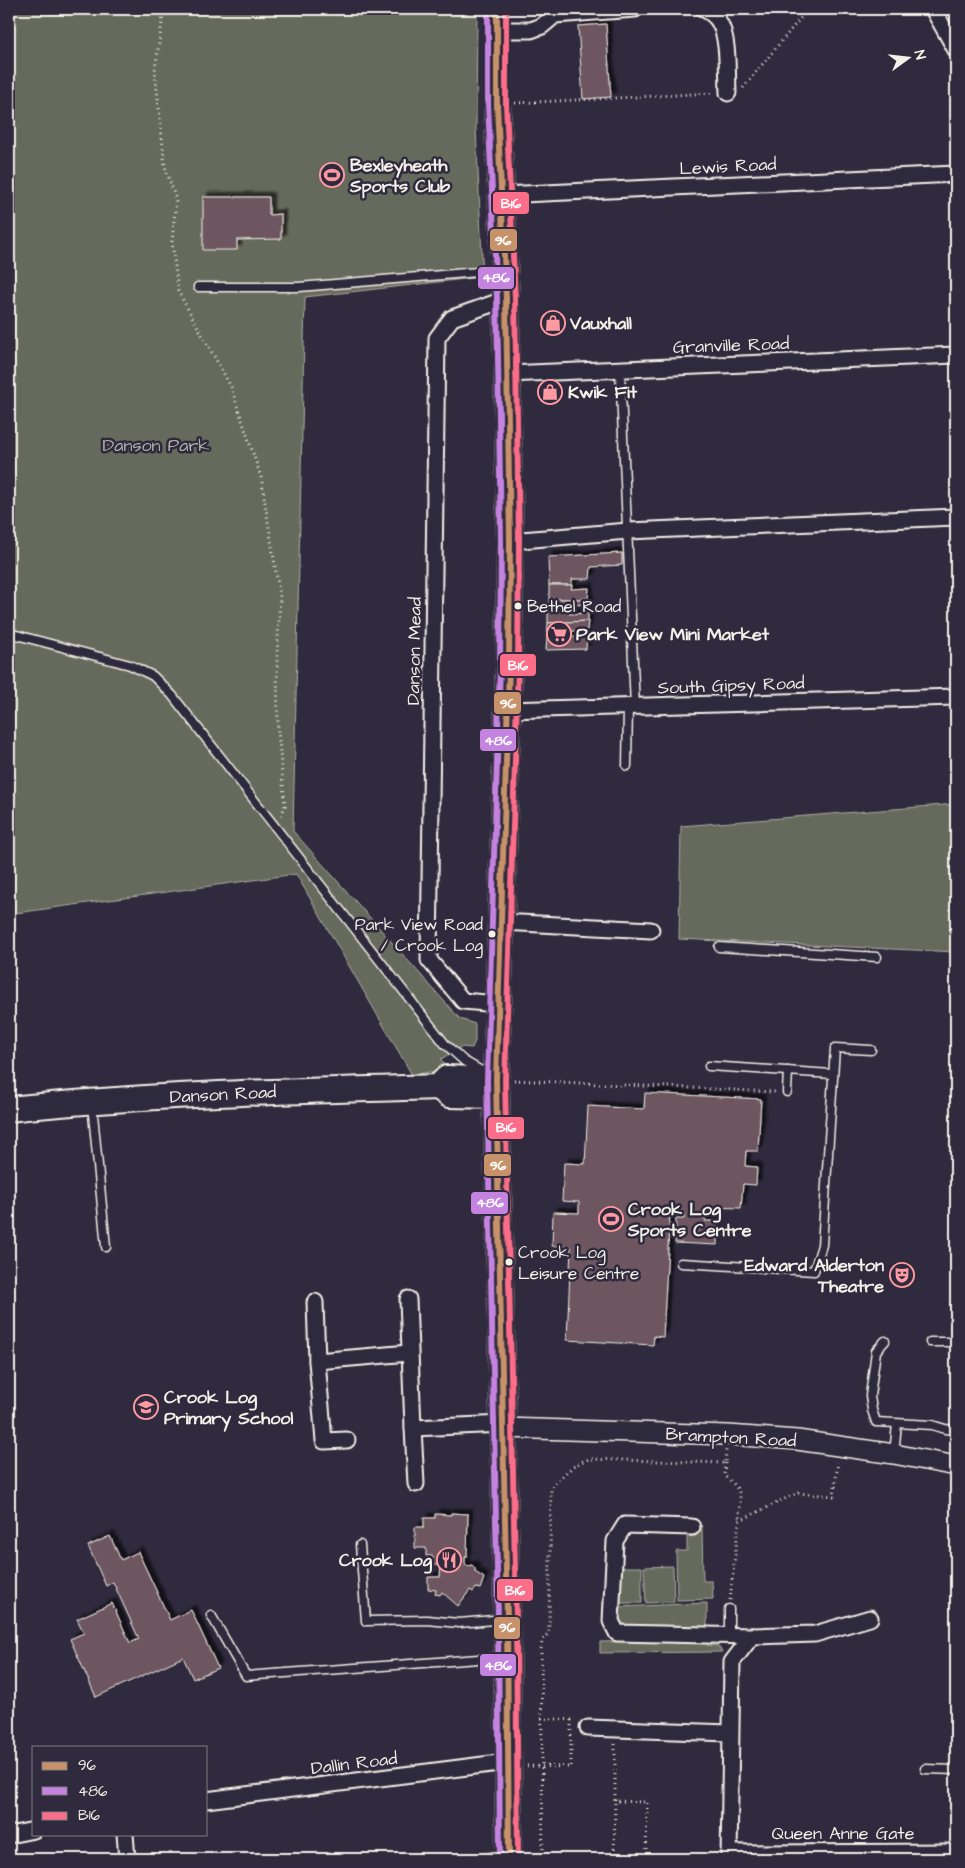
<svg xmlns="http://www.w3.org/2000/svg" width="965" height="1868" viewBox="0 0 965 1868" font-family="'Architects Daughter',sans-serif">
<defs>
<filter id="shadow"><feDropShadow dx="4.5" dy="-4.5" stdDeviation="1" flood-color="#0009"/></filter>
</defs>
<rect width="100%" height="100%" fill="#2f2a3d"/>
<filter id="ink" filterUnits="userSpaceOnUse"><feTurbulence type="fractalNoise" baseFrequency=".02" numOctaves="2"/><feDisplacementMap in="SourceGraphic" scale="10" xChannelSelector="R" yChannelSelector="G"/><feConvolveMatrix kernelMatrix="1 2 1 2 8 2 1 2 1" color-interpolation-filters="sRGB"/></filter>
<g filter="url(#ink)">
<g fill="#666a5c" stroke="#adaea2">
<polygon points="9,9 477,9 476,128 483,277 305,297 293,831 460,1019 475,1024 475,1041 472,1048 461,1047 441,1059 446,1069 412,1075 296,874 9,914"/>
<polygon points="956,804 956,952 679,939 681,826"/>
<polygon points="696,1526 702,1526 703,1581 712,1581 713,1599 677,1600 676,1551 687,1551 687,1537 696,1536"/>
<polygon points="673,1566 674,1602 646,1603 644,1567"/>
<polygon points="619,1567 642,1567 642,1603 620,1603"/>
<polygon points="707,1603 707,1627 630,1628 625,1626 618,1617 619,1607"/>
<polygon points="707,1640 707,1645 718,1646 722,1652 600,1653 600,1642"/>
</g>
<g fill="#6e5661" stroke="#f4f1e8" filter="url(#shadow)">
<polygon points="606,24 611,97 583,99 578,26"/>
<polygon points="203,197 269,197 269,215 281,214 281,239 237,240 237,250 203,250"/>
<polygon points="622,553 622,565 591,567 590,579 572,579 572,585 549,585 548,557"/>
<polygon points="549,585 572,585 571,589 589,588 588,599 549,599"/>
<polygon points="549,599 588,599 589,604 570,605 570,610 548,610"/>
<polygon points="548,610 570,610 569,614 588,613 588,621 548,623"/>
<polygon points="588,621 587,630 572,631 572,637 587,636 586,649 546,650 548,623"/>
<polygon points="645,1093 761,1099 758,1151 746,1151 745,1166 757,1167 756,1185 743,1184 741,1208 706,1207 705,1221 718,1221 717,1245 675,1243 676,1219 684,1219 684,1213 670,1212 663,1337 654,1336 653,1345 567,1340 571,1247 552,1246 553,1212 579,1213 579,1202 562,1201 564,1163 585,1164 588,1106 644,1109"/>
<polygon points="451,1513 468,1514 467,1557 465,1557 465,1564 468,1566 472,1565 475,1568 475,1572 484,1578 480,1589 476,1588 473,1592 470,1590 458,1606 442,1592 440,1595 435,1594 436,1590 428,1589 428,1577 440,1577 441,1565 432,1565 433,1556 426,1556 426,1548 415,1548 415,1527 424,1527 424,1518 435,1518 435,1514 451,1515"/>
<polygon points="110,1536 121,1560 138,1552 170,1620 191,1610 218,1668 193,1679 183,1657 96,1697 70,1639 84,1633 77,1619 112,1603 130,1643 139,1639 113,1582 106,1586 88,1546"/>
</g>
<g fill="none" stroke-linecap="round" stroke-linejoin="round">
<defs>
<g id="service">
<polyline points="198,287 299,287 502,270"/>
<polyline points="620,369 635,707"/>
<polyline points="9,633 130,665 153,676 172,695 445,1044 464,1061 483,1072"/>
<polyline points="627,766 628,707"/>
<polyline points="719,947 877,957"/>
<polyline points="709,1066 832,1074"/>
<polyline points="787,1092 788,1071"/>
<polyline points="92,1104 106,1247"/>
<polyline points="681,1263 814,1271 822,1245 835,1048 871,1050"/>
<polyline points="885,1341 876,1351 870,1396 872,1410 876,1422 932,1425 945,1429 956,1430"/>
<polyline points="930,1342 956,1342"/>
<polyline points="894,1454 897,1424"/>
<polyline points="360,1545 366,1621 427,1620 459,1623 505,1619"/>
<polyline points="211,1615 246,1676 506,1657"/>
<polyline points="729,1635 729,1609"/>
<polyline points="925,1769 956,1770"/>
<polyline points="483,1859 507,1854"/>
</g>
<g id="minor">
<path d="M704,9C710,12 716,16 719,22C729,37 727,74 728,93"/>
<polyline points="933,9 956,50"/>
<polyline points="497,30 531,30 542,26 555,15 635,9"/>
<polyline points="501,195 956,174"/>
<polyline points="507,374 956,355"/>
<polyline points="510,541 628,531 956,517"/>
<polyline points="507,710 956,697"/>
<polyline points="500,922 651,930"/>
<polyline points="497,1004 463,1001 429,960 437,338 452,318 506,299"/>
<polyline points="408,1299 413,1428 504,1424"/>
<polyline points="315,1302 317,1361"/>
<polyline points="413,1428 416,1484"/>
<polyline points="347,1440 324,1441 317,1361 409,1353"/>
<polyline points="692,1527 625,1525 615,1541 611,1621 617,1633 752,1636"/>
<polyline points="588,1728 730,1733"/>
<polyline points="206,1800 507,1762"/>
<polyline points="125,1834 127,1859"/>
<polyline points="9,1835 34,1830"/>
<polyline points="729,1853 956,1852"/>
<polyline points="729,1859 732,1662 752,1636 815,1634 870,1618"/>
</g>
<polyline id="tertiary" points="504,1428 728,1435 797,1440 894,1454 956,1466"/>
<g id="primary">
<polyline points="497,9 497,104 506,299 510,541 509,666 496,1080 507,1619 509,1859"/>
<polyline points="438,1087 447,1078 496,1080"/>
<path d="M9,1109C151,1094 295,1091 438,1087L449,1095L496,1096"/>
</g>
</defs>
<use href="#service" stroke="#f4f1e8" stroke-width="11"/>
<use href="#minor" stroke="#f4f1e8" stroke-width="19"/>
<use href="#tertiary" stroke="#f4f1e8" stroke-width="22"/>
<use href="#primary" stroke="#f4f1e8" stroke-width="28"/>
<g stroke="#f4f1e8" stroke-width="3" stroke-dasharray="1 4" stroke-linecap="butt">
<polyline points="164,9 155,70 165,166 176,200 172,241 178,291 231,387 261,477 280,597 277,658 278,730 285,806 281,816"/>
<polyline points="743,88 808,9"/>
<polyline points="515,103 713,93"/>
<polyline points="514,1080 777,1092"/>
<path d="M725,1463L724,1476C745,1491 740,1497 739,1521L797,1493L834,1496L838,1462"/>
<polyline points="730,1600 739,1521"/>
<polyline points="541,1718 573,1720"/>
<polyline points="615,1744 615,1801 647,1802 646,1859"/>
<polyline points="527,1766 571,1767 571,1719"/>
<path d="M543,1859L541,1650L542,1641L549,1632L551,1487C563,1475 573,1464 589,1459L725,1463L726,1450"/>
<polyline points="614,1859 615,1801"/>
</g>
<use href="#service" stroke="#2f2a3d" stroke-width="8"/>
<use href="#minor" stroke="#2f2a3d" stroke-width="15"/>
<use href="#tertiary" stroke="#2f2a3d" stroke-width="19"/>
<use href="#primary" stroke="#2f2a3d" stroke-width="24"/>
<defs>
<polyline id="bus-1" points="497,9 497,104 506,299 510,541 509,666 496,1080 507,1619 509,1859"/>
<polyline id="bus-2" points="488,9 488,104 497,299 501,541 500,666 487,1080 498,1619 500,1859"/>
<polyline id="bus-3" points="506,9 506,104 515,299 519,541 518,666 505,1080 516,1619 518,1859"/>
</defs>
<use href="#bus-1" stroke="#2f2a3d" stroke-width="10"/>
<use href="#bus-2" stroke="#2f2a3d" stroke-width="10"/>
<use href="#bus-3" stroke="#2f2a3d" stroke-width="10"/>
<use href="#bus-1" stroke="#c7916a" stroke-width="6"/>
<use href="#bus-2" stroke="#c483df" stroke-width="6"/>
<use href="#bus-3" stroke="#fb6d88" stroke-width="6"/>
</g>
</g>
<defs>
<symbol id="stadium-ring" viewBox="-11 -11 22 22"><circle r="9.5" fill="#2f2a3d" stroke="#ff9aa2" stroke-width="1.5"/><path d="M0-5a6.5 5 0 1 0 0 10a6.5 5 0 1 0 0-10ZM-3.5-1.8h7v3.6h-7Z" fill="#ff9aa2"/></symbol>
<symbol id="shop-ring" viewBox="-11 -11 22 22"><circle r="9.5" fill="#2f2a3d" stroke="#ff9aa2" stroke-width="1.5"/><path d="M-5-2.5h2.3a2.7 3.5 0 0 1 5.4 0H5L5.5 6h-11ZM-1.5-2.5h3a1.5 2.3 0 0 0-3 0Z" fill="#ff9aa2"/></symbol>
<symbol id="supermarket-ring" viewBox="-11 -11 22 22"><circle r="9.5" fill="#2f2a3d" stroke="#ff9aa2" stroke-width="1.5"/><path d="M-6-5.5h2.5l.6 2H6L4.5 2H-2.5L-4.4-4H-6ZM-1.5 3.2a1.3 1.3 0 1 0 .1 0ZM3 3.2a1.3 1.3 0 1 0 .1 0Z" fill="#ff9aa2"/></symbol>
<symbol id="theatre-ring" viewBox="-11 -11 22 22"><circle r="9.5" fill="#2f2a3d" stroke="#ff9aa2" stroke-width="1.5"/><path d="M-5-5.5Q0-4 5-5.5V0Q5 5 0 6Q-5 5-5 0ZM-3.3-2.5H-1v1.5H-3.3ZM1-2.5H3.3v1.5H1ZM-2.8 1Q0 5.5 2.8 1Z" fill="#ff9aa2"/></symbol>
<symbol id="school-ring" viewBox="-11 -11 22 22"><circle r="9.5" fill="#2f2a3d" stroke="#ff9aa2" stroke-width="1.5"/><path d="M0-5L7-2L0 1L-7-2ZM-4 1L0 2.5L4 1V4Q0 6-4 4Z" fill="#ff9aa2"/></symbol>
<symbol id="restaurant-ring" viewBox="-11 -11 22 22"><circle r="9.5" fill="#2f2a3d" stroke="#ff9aa2" stroke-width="1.5"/><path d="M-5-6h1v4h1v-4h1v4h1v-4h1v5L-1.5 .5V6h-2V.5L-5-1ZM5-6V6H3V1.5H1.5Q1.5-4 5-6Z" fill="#ff9aa2"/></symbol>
</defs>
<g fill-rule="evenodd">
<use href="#stadium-ring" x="318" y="161" width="28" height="28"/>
<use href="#shop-ring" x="539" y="309" width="28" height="28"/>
<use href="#shop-ring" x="536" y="378" width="28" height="28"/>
<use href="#supermarket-ring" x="545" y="620" width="28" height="28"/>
<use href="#stadium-ring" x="597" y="1205" width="28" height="28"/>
<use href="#theatre-ring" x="888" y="1261" width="28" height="28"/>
<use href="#school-ring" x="132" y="1393" width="28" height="28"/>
<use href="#restaurant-ring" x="435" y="1546" width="28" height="28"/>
</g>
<g fill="#f4f1e8" stroke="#2f2a3d" stroke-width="2">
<circle cx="518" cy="606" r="4.5"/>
<circle cx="492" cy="934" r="4.5"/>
<circle cx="509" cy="1262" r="4.5"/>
</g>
<g text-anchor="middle" stroke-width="5" stroke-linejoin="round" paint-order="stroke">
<g font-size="17" fill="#f4f1e8" stroke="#2f2a3d" text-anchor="start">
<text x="527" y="612">Bethel Road</text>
<text x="483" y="930" text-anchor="end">Park View Road<tspan x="483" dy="21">/ Crook Log</tspan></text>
<text x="518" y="1258">Crook Log<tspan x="518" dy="21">Leisure Centre</tspan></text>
</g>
<g font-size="18" font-weight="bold" fill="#f4f1e8" stroke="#2f2a3d" text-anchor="start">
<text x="350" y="171">Bexleyheath<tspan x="350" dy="21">Sports Club</tspan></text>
<text x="570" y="329">Vauxhall</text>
<text x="568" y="398">Kwik Fit</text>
<text x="576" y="640">Park View Mini Market</text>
<text x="628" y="1215">Crook Log<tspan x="628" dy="21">Sports Centre</tspan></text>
<text x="884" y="1271" text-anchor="end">Edward Alderton<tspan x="884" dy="21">Theatre</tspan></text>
<text x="164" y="1403">Crook Log<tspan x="164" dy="21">Primary School</tspan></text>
<text x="432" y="1566" text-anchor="end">Crook Log</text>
</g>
<g font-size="18" fill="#f4f1e8" stroke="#2f2a3d">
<text transform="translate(728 166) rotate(-3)" y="6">Lewis Road</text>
<text transform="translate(731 345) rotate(-2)" y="6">Granville Road</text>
<text transform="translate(414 651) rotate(-89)" y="6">Danson Mead</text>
<text transform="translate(731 685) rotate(-2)" y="6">South Gipsy Road</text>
<text transform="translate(223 1094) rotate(-3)" y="6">Danson Road</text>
<text transform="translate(731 1437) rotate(3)" y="6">Brampton Road</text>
<text transform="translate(354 1763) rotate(-7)" y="6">Dallin Road</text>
<text x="843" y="1839">Queen Anne Gate</text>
</g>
<g font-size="18" fill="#b4b4a9" stroke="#2f2a3d">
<text x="156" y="451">Danson Park</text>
</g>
</g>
<g stroke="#2f2a3d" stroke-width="2">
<rect x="492" y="191" width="38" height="24" rx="5" fill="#fb6d88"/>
<rect x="489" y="228" width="29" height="24" rx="5" fill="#c7916a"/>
<rect x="477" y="266" width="38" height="24" rx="5" fill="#c483df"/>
<rect x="499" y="653" width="38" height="24" rx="5" fill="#fb6d88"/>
<rect x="493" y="691" width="29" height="24" rx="5" fill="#c7916a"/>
<rect x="479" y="728" width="38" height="24" rx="5" fill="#c483df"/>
<rect x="487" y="1116" width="38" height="24" rx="5" fill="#fb6d88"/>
<rect x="483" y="1153" width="29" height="24" rx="5" fill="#c7916a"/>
<rect x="470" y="1191" width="39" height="24" rx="5" fill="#c483df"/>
<rect x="496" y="1578" width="38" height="24" rx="5" fill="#fb6d88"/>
<rect x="493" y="1616" width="28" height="24" rx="5" fill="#c7916a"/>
<rect x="479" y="1653" width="38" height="24" rx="5" fill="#c483df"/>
</g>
<g font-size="14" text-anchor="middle" font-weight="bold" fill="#fff">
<text x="511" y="208">B16</text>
<text x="503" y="245">96</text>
<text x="496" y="282">486</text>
<text x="518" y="670">B16</text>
<text x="508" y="708">96</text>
<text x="498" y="745">486</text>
<text x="506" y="1132">B16</text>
<text x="498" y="1170">96</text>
<text x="490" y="1207">486</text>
<text x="515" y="1595">B16</text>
<text x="507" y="1632">96</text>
<text x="498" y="1670">486</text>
</g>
<rect width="965" height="1868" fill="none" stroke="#2f2a3d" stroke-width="30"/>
<rect x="15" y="15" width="935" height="1838" fill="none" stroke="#f4f1e8" stroke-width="2" filter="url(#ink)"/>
<rect x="32" y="1746" width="175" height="90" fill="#2f2a3d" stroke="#7e7a81"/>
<rect x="42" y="1762" width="25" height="8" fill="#c7916a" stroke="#7e7a81"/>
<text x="78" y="1770" font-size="15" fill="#f4f1e8">96</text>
<rect x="42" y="1787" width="25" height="8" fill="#c483df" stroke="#7e7a81"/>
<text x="78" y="1796" font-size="15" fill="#f4f1e8">486</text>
<rect x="42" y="1812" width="25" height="8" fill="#fb6d88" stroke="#7e7a81"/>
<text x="78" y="1820" font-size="15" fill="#f4f1e8">B16</text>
<g transform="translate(908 58) rotate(75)" stroke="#2f2a3d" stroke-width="4" paint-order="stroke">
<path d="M0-4L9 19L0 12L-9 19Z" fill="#f4f1e8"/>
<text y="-8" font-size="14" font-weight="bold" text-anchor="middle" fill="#f4f1e8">N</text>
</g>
</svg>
